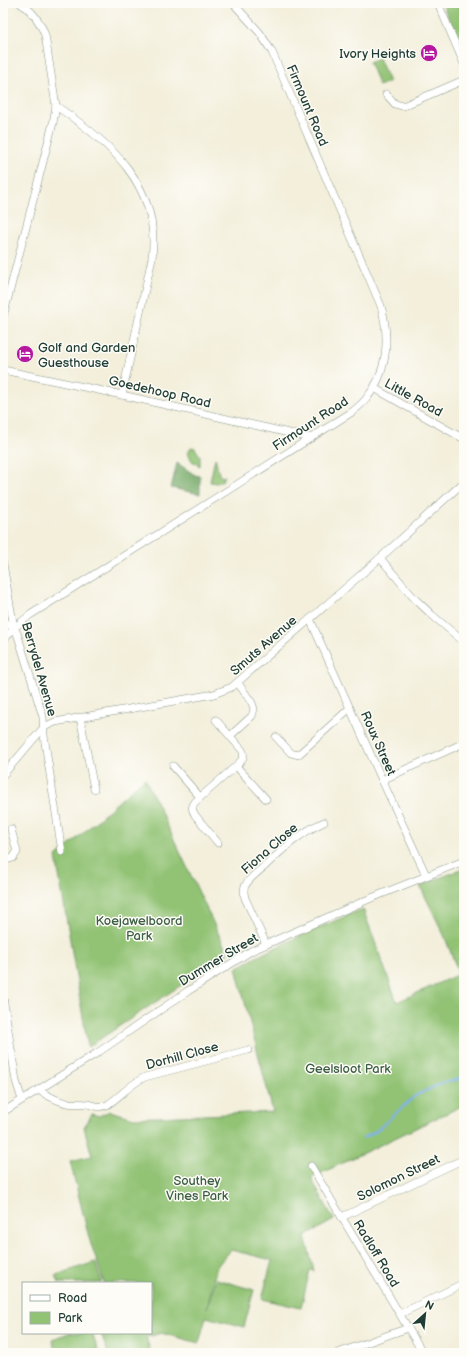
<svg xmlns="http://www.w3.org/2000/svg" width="467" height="1356" viewBox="0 0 467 1356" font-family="'Balsamiq Sans',sans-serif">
<rect width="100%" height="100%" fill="#fdfcf7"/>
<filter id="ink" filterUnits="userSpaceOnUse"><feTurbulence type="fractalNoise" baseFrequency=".025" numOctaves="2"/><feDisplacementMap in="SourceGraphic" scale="8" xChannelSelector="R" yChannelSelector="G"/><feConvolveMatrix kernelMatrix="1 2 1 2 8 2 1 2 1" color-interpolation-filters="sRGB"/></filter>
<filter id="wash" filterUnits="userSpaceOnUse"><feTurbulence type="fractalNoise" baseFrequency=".012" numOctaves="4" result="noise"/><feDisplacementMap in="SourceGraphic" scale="16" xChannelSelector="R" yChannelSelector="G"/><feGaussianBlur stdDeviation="0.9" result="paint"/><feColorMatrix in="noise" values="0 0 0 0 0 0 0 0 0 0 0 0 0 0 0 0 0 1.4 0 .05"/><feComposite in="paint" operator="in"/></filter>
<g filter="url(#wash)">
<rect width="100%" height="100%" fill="#f3efdb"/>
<g fill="#92c374" stroke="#588054">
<polygon points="442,3 464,3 464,54"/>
<polygon points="379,58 389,82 379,86 369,62"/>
<polygon points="191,447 195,448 200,456 200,466 192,461 188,453"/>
<path d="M215,458C218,463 216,470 221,477L225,476L223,480L217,483L210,482Z"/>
<polygon points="145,778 228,954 88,1047 56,857"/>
<path d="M464,868V1105L311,1178L334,1220L305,1236L314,1271L310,1270L301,1308L262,1299L272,1260L231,1250L217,1266L207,1308L216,1279L254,1290L244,1327L206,1317L199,1343L161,1333L148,1337L147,1333H151V1283H104L89,1238L70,1161L92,1156L84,1127L92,1114L99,1116L110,1111L134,1118L273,1112L236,968C277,945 320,927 363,909L397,1002L459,974L444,935L420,886Z"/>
<polygon points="95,1262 102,1283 59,1283 56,1275"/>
<polygon points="69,1333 92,1333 99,1353 56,1353 52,1339"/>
<polygon points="101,1333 145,1333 150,1350 141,1353 108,1353"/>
</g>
<polygon fill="#75a966" stroke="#4a734d" points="177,463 195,475 200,476 200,494 171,488"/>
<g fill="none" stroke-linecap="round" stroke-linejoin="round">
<polyline stroke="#7fb1eb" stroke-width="2" points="363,1138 375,1132 415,1096 442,1083 456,1080 464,1076"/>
</g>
</g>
<g filter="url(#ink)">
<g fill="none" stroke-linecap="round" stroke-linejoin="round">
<defs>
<g id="street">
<polyline points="438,3 464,64"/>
<polyline points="386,94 395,104 403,106 464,80"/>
<path d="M56,106C110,142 161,186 152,258L122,395"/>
<path d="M3,317L53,123L56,106L45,35C40,21 33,11 20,3"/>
<polyline points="3,370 122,395 311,438"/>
<polyline points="374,388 464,439"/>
<polyline points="380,558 414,598 432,615 464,642"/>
<polyline points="3,564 14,628 17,633 43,717 44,736 62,852"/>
<polyline points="310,619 382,780 426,875"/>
<polyline points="3,621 14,628"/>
<path d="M3,641L14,628L30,615L352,412C357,408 362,404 366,399C388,373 390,337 381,306L272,52L260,33L233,3"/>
<polyline points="80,717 94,789"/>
<path d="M216,720L242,750C246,757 241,761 236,766L195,802C191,807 192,810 195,815L218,843"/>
<polyline points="230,736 252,716 254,709 252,703 238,683"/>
<polyline points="276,737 291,753 298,755 350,708"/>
<polyline points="173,766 200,797"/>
<polyline points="236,766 266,799"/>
<polyline points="3,775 44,727 55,722 214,694 232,687 380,558 464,482"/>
<polyline points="382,780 464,743"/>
<polyline points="3,861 13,858 17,852 11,829"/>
<path d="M266,944L245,898C244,893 243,890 245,886C249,878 258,872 265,866C283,849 301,832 324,822"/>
<polyline points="3,997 16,1081 22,1100"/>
<path d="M38,1090C47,1095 56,1101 67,1103C74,1104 81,1103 88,1104C95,1106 100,1108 107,1105C120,1097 130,1084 145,1077L248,1050"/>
<polyline points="3,1112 97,1053 188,991 251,951 369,899 464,861"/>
<polyline points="311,1166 423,1353"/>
<polyline points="342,1217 464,1159"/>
<polyline points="400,1314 464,1283"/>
<polyline points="338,1353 408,1328"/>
</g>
</defs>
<use href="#street" stroke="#899688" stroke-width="8"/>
<use href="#street" stroke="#fff" stroke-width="7"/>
</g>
</g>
<defs>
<symbol id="hotel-disc" viewBox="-11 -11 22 22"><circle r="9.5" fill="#b5179e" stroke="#fdfcf7"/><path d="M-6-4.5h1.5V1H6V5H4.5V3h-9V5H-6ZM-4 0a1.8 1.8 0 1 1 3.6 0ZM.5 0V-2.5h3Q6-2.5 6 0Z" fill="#fff"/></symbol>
</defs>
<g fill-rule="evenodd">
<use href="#hotel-disc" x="419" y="43" width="20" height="20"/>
<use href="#hotel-disc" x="15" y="344" width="20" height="20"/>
</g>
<g text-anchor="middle" stroke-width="3" stroke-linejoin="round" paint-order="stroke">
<g font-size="13" fill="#1f3d34" stroke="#fdfcf7" text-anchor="end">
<text x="416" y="58">Ivory Heights</text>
<text x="38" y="352" text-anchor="start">Golf and Garden<tspan x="38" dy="15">Guesthouse</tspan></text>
</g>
<g font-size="13" fill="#1f3d34" stroke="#fdfcf7">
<text transform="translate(308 105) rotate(67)" y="5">Firmount Road</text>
<text transform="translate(160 391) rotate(13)" y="5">Goedehoop Road</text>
<text transform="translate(414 397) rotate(29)" y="5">Little Road</text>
<text transform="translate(310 423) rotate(-33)" y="5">Firmount Road</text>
<text transform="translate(263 645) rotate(-41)" y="5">Smuts Avenue</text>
<text transform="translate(40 669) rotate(74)" y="5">Berrydel Avenue</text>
<text transform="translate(379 743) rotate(66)" y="5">Roux Street</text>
<text transform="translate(269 848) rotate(-41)" y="5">Fiona Close</text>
<text transform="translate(218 959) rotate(-31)" y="5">Dummer Street</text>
<text transform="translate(182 1055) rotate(-15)" y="5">Dorhill Close</text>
<text transform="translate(398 1177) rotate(-26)" y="5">Solomon Street</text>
<text transform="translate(377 1253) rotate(59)" y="5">Radloff Road</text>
</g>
<g font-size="13" fill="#3c5e44" stroke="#fdfcf7">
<text x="139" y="925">Koejawelboord<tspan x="139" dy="15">Park</tspan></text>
<text x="348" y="1073">Geelsloot Park</text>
<text x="197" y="1185">Southey<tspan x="197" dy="15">Vines Park</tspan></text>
</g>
</g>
<rect width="467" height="1356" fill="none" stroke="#fdfcf7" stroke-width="16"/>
<rect x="22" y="1282" width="130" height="52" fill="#fdfcf7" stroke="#a4b0a9"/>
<rect x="30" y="1295" width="20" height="6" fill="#ffffff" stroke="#a4b0a9"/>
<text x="58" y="1302" font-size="12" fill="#1f3d34">Road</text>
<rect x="30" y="1312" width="20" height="12" fill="#92c374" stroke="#a4b0a9"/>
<text x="58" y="1322" font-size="12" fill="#1f3d34">Park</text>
<g transform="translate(425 1314) rotate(27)" stroke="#fdfcf7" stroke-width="3" paint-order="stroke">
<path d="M0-3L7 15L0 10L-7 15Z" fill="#1f3d34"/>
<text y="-6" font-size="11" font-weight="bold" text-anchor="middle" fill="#1f3d34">N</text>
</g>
</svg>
